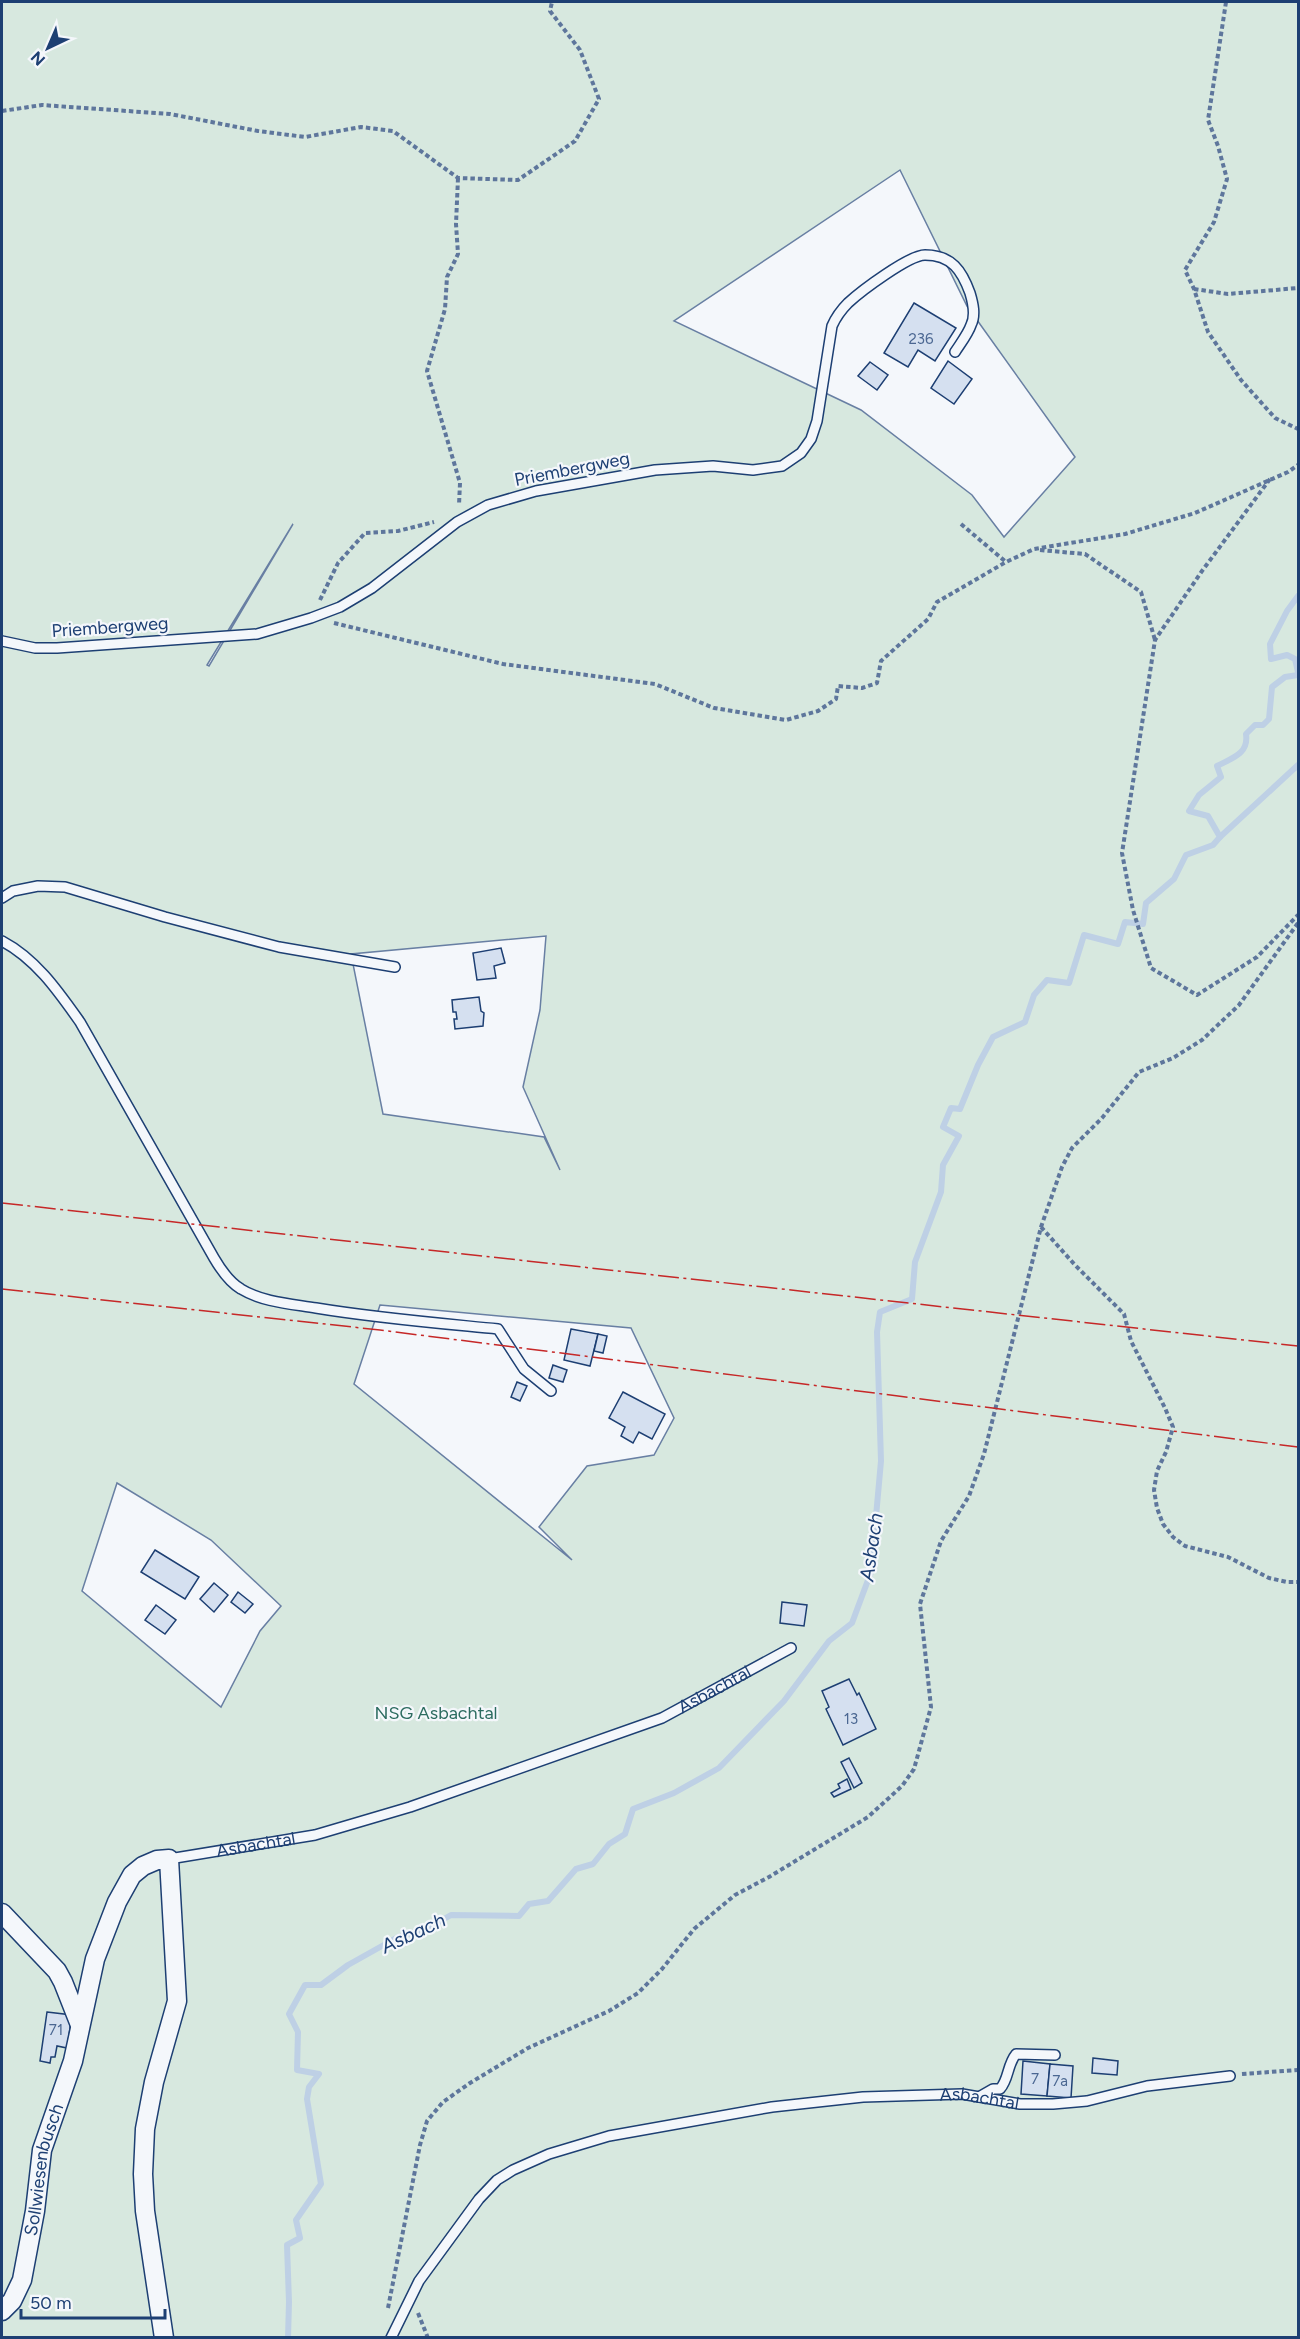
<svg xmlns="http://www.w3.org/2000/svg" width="1300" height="2339" viewBox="0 0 1300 2339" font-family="Figtree,sans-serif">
<rect width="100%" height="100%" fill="#f4f7fb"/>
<path fill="#d7e8df" stroke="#687fa3" stroke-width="1.5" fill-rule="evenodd" d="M2,2H1298V2337L2,2338ZM900,170L967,306L1075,457L1004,537L972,495L861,410L674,321ZM293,524L209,666L207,665ZM546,936L540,1010L523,1087L560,1170L544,1137L383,1114L351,954ZM380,1305L631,1328L674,1418L654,1455L587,1466L539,1527L572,1560L354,1384ZM117,1483L211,1540L281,1606L260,1631L221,1707L82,1591Z"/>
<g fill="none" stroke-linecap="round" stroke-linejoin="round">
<g stroke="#bed0e5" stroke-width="6">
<polyline points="1298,596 1287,611 1270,644 1271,659 1287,655 1295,659 1298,672"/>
<polyline points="1220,837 1298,765"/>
<path d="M288,2338L289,2302L287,2245L300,2238L296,2220L321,2184L307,2099L309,2087L319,2074L297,2070L298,2032L289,2014L305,1985H321L348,1965L398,1937L428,1928L451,1915L519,1916L529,1904L548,1901L576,1869L593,1864L609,1844L625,1834L633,1809L674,1793L719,1768L784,1701L829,1641L852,1623L871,1572L881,1461L877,1332L880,1312L912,1299L915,1262L941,1192L943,1165L959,1136L943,1127L951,1108L960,1109L978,1065L993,1037L1025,1022L1034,995L1047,980L1069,983L1084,935L1118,944L1125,922L1143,924L1146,903L1174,879L1186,855L1213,845L1220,837L1208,816L1189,811L1199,795L1221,777L1217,766C1232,758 1249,754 1246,734L1255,725H1263L1269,719L1272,687L1285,677L1298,675"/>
</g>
</g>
<g fill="#d5e0f0" stroke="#1d3f73" stroke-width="1.5">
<polygon points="914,303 956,328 935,361 918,350 908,367 884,353"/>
<polygon points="948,361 972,379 954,404 931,388"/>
<polygon points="870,362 888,375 877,390 858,376"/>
<polygon points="501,948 505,963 494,966 496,978 477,980 473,953"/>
<polygon points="479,997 481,1011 484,1013 483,1026 455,1029 454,1019 457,1019 456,1012 453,1012 452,1000"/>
<polygon points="571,1329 598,1334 590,1366 564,1360"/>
<polygon points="598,1334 607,1336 603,1353 594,1351"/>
<polygon points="553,1365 567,1370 563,1382 549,1378"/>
<polygon points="517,1382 527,1386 520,1401 511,1397"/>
<polygon points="623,1392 665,1414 652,1439 639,1432 633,1443 621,1436 625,1427 609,1418"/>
<polygon points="155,1550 199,1577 185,1599 141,1572"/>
<polygon points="214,1583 228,1595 214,1612 200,1599"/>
<polygon points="238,1592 253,1604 245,1613 231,1602"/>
<polygon points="782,1602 807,1605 804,1626 780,1623"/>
<polygon points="156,1605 176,1620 165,1634 145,1620"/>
<polygon points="849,1679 857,1695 859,1693 876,1729 843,1745 826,1709 829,1707 822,1691"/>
<polygon points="849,1758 862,1783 854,1788 841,1762"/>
<polygon points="847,1779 851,1789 834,1797 831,1793 840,1788 838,1784"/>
<polygon points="47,2012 72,2015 67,2048 57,2046 55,2057 51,2057 50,2063 40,2061"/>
<polygon points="1093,2058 1118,2061 1117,2075 1092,2073"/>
<polygon points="1023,2061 1050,2064 1047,2096 1021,2094"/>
<polygon points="1050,2064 1073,2066 1071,2098 1047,2096"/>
</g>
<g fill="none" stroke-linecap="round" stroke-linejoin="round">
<defs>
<g id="service">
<path d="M2,641L35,648H57L257,634L311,618L340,607L372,588L457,522L488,505L536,491L655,470L713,466L753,470L782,466L801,453L811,439L817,421L832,326C836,317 841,310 848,303C861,291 909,255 925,255C952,255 962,271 970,293C973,303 976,315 971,325C968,334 960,344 955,352"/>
<polyline points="2,898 13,891 38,886 65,887 165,917 279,947 395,967"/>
<path d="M2,941C36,959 58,991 80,1022L214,1258C221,1270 229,1282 241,1289C262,1302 292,1304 316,1308C376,1318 437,1323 498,1329L524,1369L551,1391"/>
<path id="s1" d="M169,1859L315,1835L410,1807L662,1718L791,1648"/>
<path d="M979,2097L993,2089H1000C1009,2079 1007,2065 1016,2054L1055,2055"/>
<path id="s2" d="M391,2338L419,2281L479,2199L497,2180L513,2170L549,2154L609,2136L772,2107L863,2097L962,2094L1020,2104H1053L1087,2101L1147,2086L1230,2076"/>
</g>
<g id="minor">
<polyline points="2,1913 57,1971 63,1982 80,2025"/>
<path id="s3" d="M2,2311L12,2301L22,2280L35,2211L42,2150L73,2061L95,1959L117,1902L132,1875L143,1866L157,1860L169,1859L177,2001L154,2082L145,2129L143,2174L145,2211L164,2338"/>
</g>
</defs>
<use href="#service" stroke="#1d3f73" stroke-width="12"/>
<use href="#minor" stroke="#1d3f73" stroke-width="21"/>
<g stroke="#5e769c" stroke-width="4" stroke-dasharray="4.5 3" stroke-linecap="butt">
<polyline points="1226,2 1208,120 1218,146 1227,179 1214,222 1185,270 1194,289 1208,332 1241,380 1275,418 1298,429"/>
<polyline points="2,111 42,105 170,114 258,131 305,137 361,127 393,131 458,178 518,180 575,141 599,99 580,50 550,11 552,2"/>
<polyline points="458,178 456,224 458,254 447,277 445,309 427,371 460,483 459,505"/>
<polyline points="1194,289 1228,294 1298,288"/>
<polyline points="1270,479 1202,571 1155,640 1122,853 1133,910 1151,968 1197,995 1257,957 1298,915"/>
<polyline points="961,524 1006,562"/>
<polyline points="1040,550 1085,554 1141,592 1155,640"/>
<polyline points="320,600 338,563 365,533 398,531 434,522"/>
<polyline points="334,623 503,664 655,684 714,708 786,720 818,711 836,699 838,686 862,688 877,683 881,661 928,619 937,602 1006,562 1034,549 1125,534 1195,513 1288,472 1298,465"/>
<polyline points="1041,1227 1075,1265 1124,1314 1131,1341 1165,1408 1173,1427 1166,1452 1157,1471 1154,1490 1157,1508 1163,1524 1173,1537 1185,1546 1228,1557 1269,1578 1287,1582 1298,1582"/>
<polyline points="1242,2074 1298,2070"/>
<polyline points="388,2308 420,2145 427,2121 443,2102 470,2083 528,2048 609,2011 638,1993 662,1969 694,1929 735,1895 769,1877 868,1817 902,1786 914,1769 931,1707 920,1604 941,1541 969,1496 984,1454 1041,1227 1062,1167 1072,1148 1102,1118 1139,1072 1173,1058 1202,1040 1239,1005 1298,923"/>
<polyline points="418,2313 428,2338"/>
</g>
<use href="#service" stroke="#f4f7fb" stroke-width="9"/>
<use href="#minor" stroke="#f4f7fb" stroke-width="18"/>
<g stroke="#c62828" stroke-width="1.5" stroke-dasharray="21 4.5 3 4.5" stroke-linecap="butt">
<polyline points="2,1203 1298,1346"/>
<polyline points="2,1289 380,1330 1298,1447"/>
</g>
</g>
<g text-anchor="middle" stroke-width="4.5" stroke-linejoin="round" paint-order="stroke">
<g font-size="15" fill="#4b6792">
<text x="921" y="344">236</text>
<text x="851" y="1724">13</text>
<text x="56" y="2035">71</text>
<text x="1035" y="2084">7</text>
<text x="1060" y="2086">7a</text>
</g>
<g font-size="18" fill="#1d3f73" stroke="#f4f7fb">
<text transform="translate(572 469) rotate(-11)" y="6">Priembergweg</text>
<text transform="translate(110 627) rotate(-4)" y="6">Priembergweg</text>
<text dy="6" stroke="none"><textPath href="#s1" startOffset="574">Asbachtal</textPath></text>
<text dy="6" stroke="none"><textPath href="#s1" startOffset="88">Asbachtal</textPath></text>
<text dy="6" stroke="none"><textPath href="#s2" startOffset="686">Asbachtal</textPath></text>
<text dy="6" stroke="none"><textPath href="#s3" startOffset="150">Sollwiesenbusch</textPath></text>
</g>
<g font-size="18" fill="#2c6c60" stroke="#f4f7fb">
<text x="436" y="1719">NSG Asbachtal</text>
</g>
<g font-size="20" font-style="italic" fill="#1d3f73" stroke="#f4f7fb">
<text transform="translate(871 1547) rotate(-82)" y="7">Asbach</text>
<text transform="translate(413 1933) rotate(-25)" y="7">Asbach</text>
</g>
</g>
<rect width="1300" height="2339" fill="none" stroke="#1d3f73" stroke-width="6"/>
<g transform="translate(48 48) rotate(224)" stroke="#f4f7fb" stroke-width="4.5" paint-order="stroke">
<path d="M0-4.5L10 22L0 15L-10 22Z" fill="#1d3f73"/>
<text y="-9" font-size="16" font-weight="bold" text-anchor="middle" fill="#1d3f73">N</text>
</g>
<path d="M21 2309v9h144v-9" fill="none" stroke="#1d3f73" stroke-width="3"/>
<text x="30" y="2309" font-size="18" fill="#1d3f73" stroke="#f4f7fb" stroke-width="4.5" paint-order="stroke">50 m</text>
</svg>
